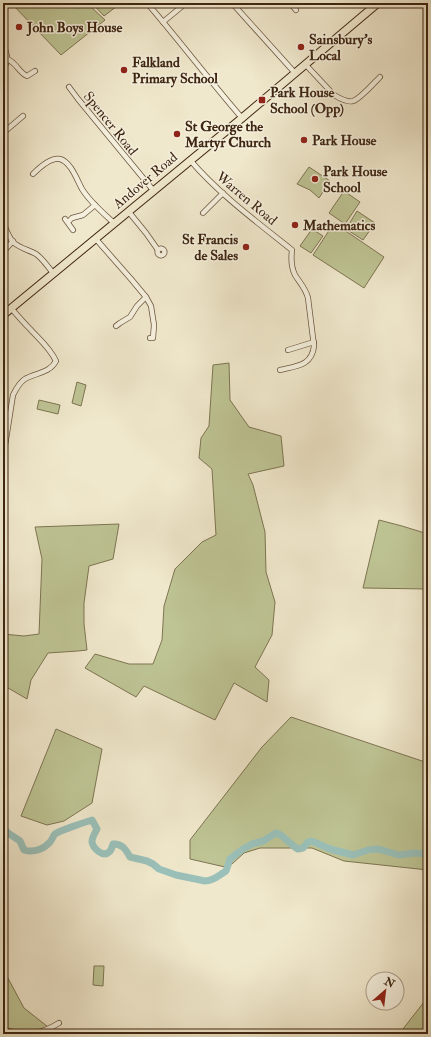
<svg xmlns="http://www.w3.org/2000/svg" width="431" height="1037" viewBox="0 0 431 1037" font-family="'IM FELL Double Pica',serif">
<rect width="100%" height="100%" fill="#f0e8cc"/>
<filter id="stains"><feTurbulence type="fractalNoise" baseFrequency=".005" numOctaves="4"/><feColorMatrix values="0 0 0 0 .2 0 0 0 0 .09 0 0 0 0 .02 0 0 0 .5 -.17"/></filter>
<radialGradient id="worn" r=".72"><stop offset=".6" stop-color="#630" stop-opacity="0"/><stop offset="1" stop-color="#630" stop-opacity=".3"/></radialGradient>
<g fill="#bec494" stroke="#7e7452">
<path d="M11,3H67C74,10 81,8 89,5L105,20L61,55Z"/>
<polygon points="92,3 121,3 104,16"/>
<polygon points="309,167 330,181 319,198 310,190 297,184"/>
<polygon points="344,191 360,202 345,224 329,213"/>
<polygon points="357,211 375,223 363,240 346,229"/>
<polygon points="334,223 384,257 364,288 313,255"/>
<polygon points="312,229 323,236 311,253 300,246"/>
<polygon points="229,363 230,400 249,427 281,436 284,466 248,474 253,485 265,532 266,572 275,602 272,635 255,667 269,680 267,702 234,683 215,720 144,686 136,697 85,668 95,654 129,664 153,664 162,640 164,606 175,569 202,542 216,535 212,469 199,458 201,438 209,426 213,365"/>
<polygon points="77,382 86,385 81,406 72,403"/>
<polygon points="39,400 60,405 58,414 37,409"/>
<polygon points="379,520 402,526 428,534 428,589 363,588"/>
<polygon points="119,524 113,559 89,566 84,603 84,624 87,650 78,651 48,653 31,680 27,699 3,685 3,634 24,636 39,634 42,559 35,527"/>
<polygon points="291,717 428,763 428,870 344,861 312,848 260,848 244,853 232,864 225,867 190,859 190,840 262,747"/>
<polygon points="56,729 102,749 92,803 64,821 47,825 21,816"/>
<polygon points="94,966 104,966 103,986 93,985"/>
<polygon points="3,969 24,1008 57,1034 3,1034"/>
<polygon points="428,997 428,1034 399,1034"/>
</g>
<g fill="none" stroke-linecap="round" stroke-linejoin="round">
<path stroke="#9ac0b9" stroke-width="7" d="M3,828L8,833L20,841L24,850C34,853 44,849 50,842C52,840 53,836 55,834C59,831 85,822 92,820L97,829C95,833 92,837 92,842C93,848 103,858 109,852C112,850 112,846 113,844C122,843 126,850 130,857L147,861L153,864L159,869L176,875L205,881C214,881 219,875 226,871L230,859L243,849L252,844L263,841L276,833C284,835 290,845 298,849L303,848L308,842L311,841L314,842L330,849L353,855L368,850L377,849L382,850L399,855L414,853L428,854"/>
<defs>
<g id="minor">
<path d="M147,3C179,40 209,80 242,118"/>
<polyline points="232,3 295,73"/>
<polyline points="290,3 296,10"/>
<polyline points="163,22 186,3"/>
<path d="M3,46C8,54 9,61 3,69"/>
<path d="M7,59C16,62 19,73 27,76L35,71"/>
<path d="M305,64L334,95C339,98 347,103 353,101C360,99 374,83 380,77"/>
<polyline points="69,87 78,99 153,190"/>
<polyline points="3,133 23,116"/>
<path d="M190,160C219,194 257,222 292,250C291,258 291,267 295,275C300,283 306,289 308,298L314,346C312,366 296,366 280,370"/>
<path d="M33,174C39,168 51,157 60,159C71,162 77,180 82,189C90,202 102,212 114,223"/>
<polyline points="128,211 146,233 158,250"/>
<polyline points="203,213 223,193"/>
<polyline points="65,219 73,230"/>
<path d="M3,222C6,229 8,236 13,242C19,248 29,250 36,254C43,259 48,267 53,273"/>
<polyline points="68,222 72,218 83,215 95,205"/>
<polyline points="95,238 131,279 146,297 151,306 154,325 153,338 150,338"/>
<circle cx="161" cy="252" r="3.5"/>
<polyline points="3,252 13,241"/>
<polyline points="116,326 120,323 130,317 137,306 146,297"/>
<polyline points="288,350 314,342"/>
<path d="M3,458L13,395C16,389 20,382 25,379C35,373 50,373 56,361C50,348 39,339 30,329C23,322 17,315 11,308"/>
<path d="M3,1030C27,1035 38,1036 59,1023"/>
</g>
<polyline id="primary" points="3,315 242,118 378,3"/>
</defs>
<use href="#minor" stroke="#6a5640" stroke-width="6"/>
<use href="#primary" stroke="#3e2511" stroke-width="9"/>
<use href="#minor" stroke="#f5f0de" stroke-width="4.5"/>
<use href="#primary" stroke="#f0e8cc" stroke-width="7"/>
</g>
<g fill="#8f2418" stroke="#f5f0de" stroke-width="1.5">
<circle cx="19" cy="27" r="4"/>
<circle cx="301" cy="47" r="4"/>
<circle cx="124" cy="70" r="4"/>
<rect x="258" y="96" width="8" height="8" rx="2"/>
<circle cx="177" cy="134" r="4"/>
<circle cx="304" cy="140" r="4"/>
<circle cx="315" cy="179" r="4"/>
<circle cx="295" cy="225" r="4"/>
<circle cx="246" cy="247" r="4"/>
</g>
<g text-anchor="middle" stroke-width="3" stroke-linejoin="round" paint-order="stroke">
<g font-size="14" font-weight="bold" fill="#3e2511" stroke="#f5f0de" text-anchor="start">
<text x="27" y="32">John Boys House</text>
<text x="309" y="44">Sainsbury's<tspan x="309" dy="16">Local</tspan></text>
<text x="132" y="67">Falkland<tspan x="132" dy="16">Primary School</tspan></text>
<text x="270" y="97">Park House<tspan x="270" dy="16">School (Opp)</tspan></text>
<text x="185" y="131">St George the<tspan x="185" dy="16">Martyr Church</tspan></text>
<text x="312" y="145">Park House</text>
<text x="323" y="176">Park House<tspan x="323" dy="16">School</tspan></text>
<text x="303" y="230">Mathematics</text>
<text x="238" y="244" text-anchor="end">St Francis<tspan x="238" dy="16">de Sales</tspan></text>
</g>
<g font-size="14" fill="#3e2511" stroke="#f5f0de">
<text transform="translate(111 123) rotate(51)" y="5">Spencer Road</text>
<text transform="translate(145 180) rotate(-40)" y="5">Andover Road</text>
<text transform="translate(247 198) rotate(40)" y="5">Warren Road</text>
</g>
</g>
<rect width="431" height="1037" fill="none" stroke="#f0e8cc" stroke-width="16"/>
<rect x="4" y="4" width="423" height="1029" fill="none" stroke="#3e2511" stroke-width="2"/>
<rect x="8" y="8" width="415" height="1021" fill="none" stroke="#3e2511"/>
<g transform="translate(385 991) rotate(28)"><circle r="19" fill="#f5f0de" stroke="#ac9f8c"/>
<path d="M0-3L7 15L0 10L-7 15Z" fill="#8f2418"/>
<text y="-6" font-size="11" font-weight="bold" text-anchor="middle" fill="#3e2511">N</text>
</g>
<rect width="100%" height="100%" filter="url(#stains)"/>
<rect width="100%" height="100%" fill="url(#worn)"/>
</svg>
